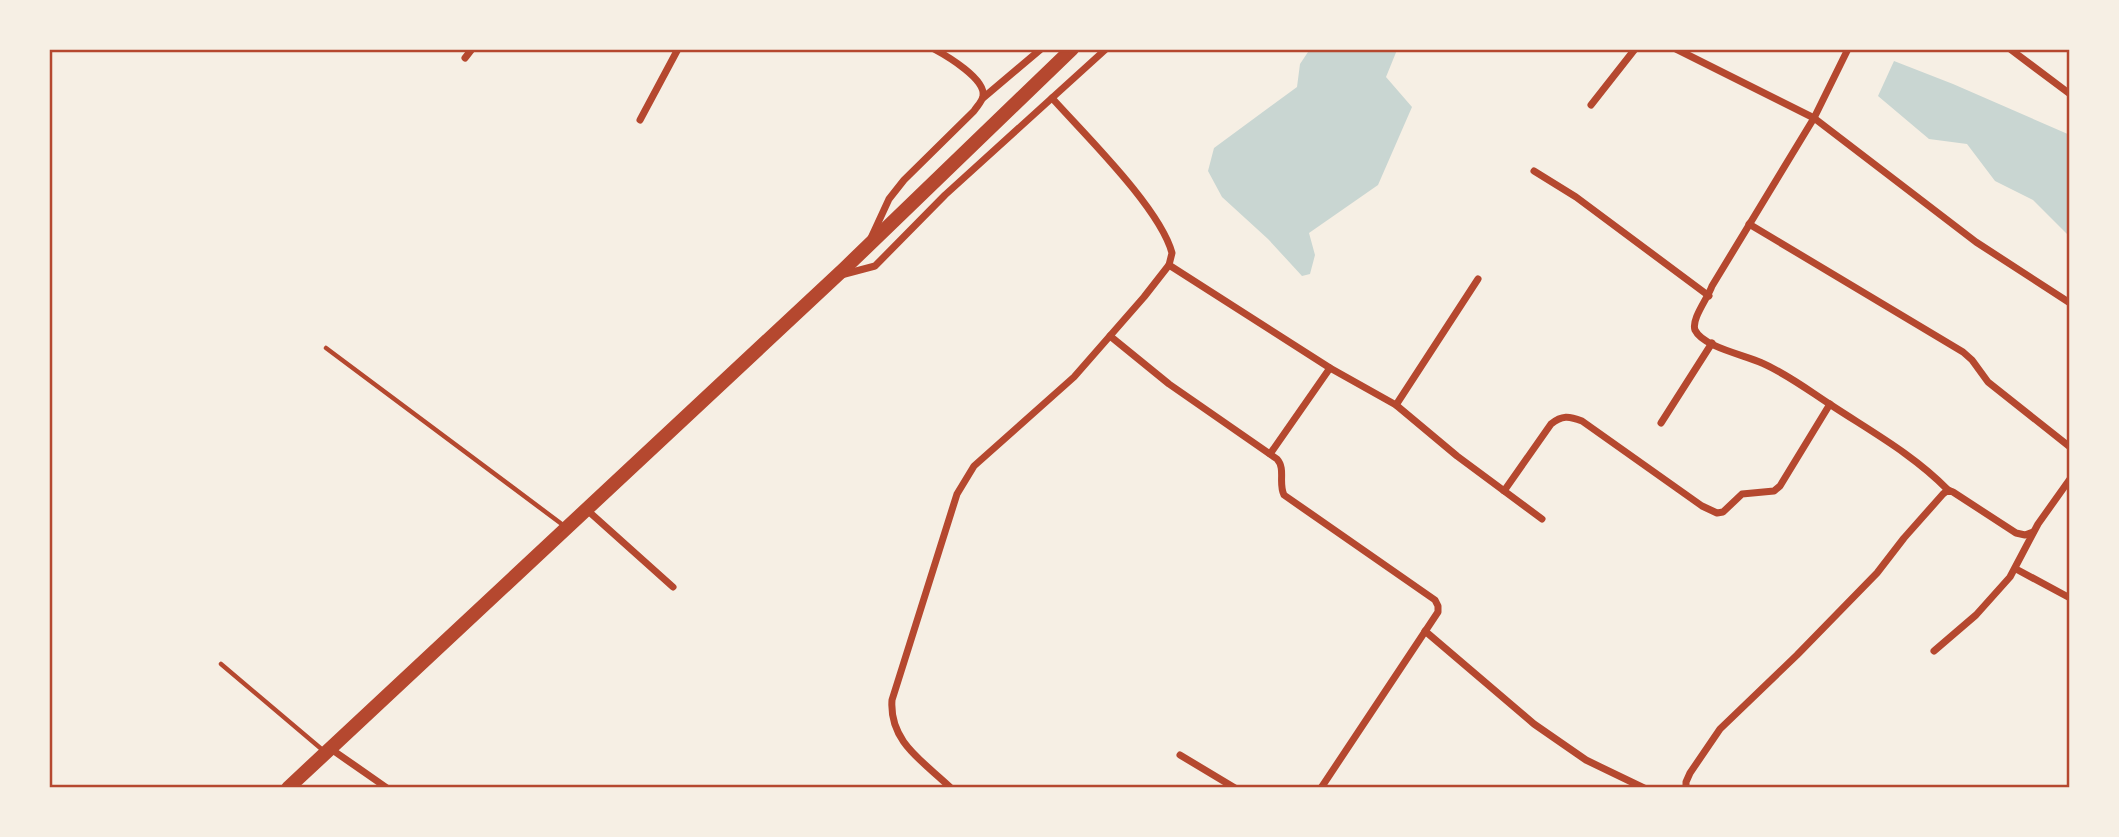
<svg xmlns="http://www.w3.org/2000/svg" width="2119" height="837" viewBox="0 0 2119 837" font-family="Jost,sans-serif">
<rect width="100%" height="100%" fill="#f6efe4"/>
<g fill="#c9d6d2">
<polygon points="1310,49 1395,49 1397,50 1386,77 1412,107 1378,185 1309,233 1315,255 1310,274 1302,276 1268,239 1222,197 1208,171 1214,148 1297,87 1300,64"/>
<polygon points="1894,61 1953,84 2070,135 2070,237 2033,200 1995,181 1967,144 1929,139 1878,96"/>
</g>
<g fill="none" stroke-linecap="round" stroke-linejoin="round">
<g stroke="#b5482f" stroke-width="4.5">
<polyline points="326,348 563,525"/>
<polyline points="221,664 325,752"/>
</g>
<g stroke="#b5482f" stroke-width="7">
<polyline points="1676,49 1814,118 1976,242 2070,303"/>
<path d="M1848,49L1814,118L1712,286C1708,298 1691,319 1695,330C1703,347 1745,355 1762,363C1787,374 1808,390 1831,405C1872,432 1914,455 1948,490"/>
<polyline points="2010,49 2070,94"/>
<polyline points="465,58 472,49"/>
<polyline points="983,98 1041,49"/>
<polyline points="1591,105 1635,49"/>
<polyline points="640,120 678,49"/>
<polyline points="1534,171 1576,197 1709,296"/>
<polyline points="1749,224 1963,352 1972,360 1988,382 2070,447"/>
<path d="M871,238L889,199L904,180L974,111C977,106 982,102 983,96C986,79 947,56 934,49"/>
<polyline points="1169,265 1330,368 1396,405 1457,456 1542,519"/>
<polyline points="841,275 875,266 945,195 1106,49"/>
<path d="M1110,336L1169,384L1277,459C1286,469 1278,483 1284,495L1435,600L1438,606V612L1321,788"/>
<polyline points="1396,405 1478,279"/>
<polyline points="1661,423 1712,343"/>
<polyline points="1270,454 1330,368"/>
<path d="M1504,491L1551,424C1562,415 1569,416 1582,421L1702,506L1717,513L1723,512L1742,494L1774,491L1780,486L1830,404"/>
<polyline points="587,510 673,587"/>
<polyline points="2016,569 2070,598"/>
<polyline points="1425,631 1534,724 1586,760 1644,788"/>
<polyline points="1934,651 1976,615 2010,577 2038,524 2070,479"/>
<polyline points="331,749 387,788"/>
<polyline points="1180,755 1235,788"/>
<path d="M951,788C923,761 889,742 892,700L957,494L974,466L1074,377L1144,297L1169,265L1172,253C1160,208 1085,135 1052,98"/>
<polyline points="1686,788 1686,782 1690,773 1720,729 1797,655 1877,573 1904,538 1943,494 1948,490 1953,492 2016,533 2025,535 2033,532"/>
</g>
<polyline stroke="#b5482f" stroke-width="14" points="288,788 845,268 1072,49"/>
</g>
<rect width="2119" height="837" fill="none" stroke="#f6efe4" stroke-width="102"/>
<rect x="51" y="51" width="2017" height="735" fill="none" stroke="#b5482f" stroke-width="2.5"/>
</svg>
